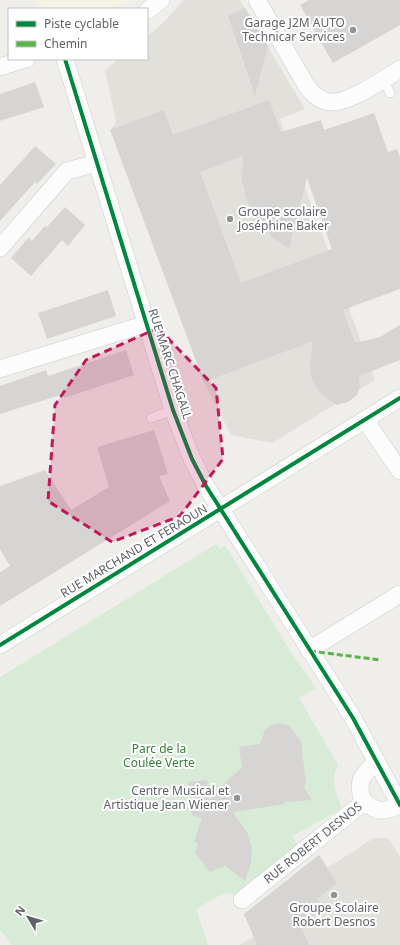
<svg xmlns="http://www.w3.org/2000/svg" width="400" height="945" viewBox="0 0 400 945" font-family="'Noto Sans',sans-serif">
<rect width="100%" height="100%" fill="#efeeea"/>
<polygon fill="#f7f3e4" points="37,0 133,0 113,9 42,9"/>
<g fill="#e2e0da">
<polygon points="184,0 240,0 305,109 280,119 375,380 272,443 231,435 204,382 111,130 116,121 105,70 119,59 147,59 147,36 163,23"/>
<polygon points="374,838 388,838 400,857 400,945 239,945 254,937 244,914 319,855 327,868"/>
</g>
<path fill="#d8ebd6" d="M216,544L220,549L225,545L291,652L316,688L299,698L338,765C330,781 336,793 342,808L293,836L299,849L238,895L224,893L196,909L208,945H12L0,930V677Z"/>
<g fill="#d6d5d3" fill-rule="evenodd">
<polygon points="309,0 400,0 400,25 333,63 300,5"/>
<polygon points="245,8 268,46 255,96 228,16"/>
<polygon points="35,82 44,107 0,121 0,94"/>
<path d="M269,100L281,132L321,120L324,130L374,113L388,152L397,149L400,157V289L343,310L355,343L380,337L400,325V360L359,376L360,386L357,395L348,402L337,405L321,394L312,380L310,366L313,341L204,382L110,130L164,110L173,135ZM243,156L242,181L247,200L255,214L271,236L289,249L307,178L332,249L241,283L200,172Z"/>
<polygon points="35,146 56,164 37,184 35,182 0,221 0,185"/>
<polygon points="65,207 85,225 68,246 62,240 31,276 11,258 29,237 32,241 45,226 47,227"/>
<polygon points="108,290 116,316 47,339 38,313"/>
<polygon points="126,350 134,375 64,398 63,394 0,414 0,386 46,370 48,376"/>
<polygon points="154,430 168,474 159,476 170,501 0,606 0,572 10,566 0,549 0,486 45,470 71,510 109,487 97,447"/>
<polygon points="279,723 290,726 301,742 306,783 304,787 312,800 285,802 285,804 233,812 247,832 252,847 251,863 245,881 225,866 210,872 195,853 198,845 194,841 202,819 192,815 188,782 207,780 209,801 233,775 242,768 239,747 260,744 265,730 271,725"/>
<polygon points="319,855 337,883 317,899 323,907 300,925 309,945 257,945 244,914"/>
</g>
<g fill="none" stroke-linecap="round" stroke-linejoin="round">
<defs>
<g id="lane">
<polyline points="383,79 390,93"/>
<polyline points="151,418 173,410"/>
</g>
<g id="street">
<path d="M257,0L306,85C311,92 316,98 325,101C344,108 383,79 400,69"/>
<polyline points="147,11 161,0"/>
<polyline points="65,59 173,410 192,459 206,486 353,718 400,805"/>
<polyline points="0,67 26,59"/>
<polyline points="0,248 67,171 97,163"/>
<polyline points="0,369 146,324"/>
<polyline points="365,420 400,471"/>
<polyline points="0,645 400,398"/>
<polyline points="309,650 400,594"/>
<path d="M364,802C378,813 385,812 400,805"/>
<path id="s1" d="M242,900L364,802C355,783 362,774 377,762"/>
</g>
</defs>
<use href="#lane" stroke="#cbcccc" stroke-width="10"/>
<use href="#street" stroke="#cbcccc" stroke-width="18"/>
<use href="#lane" stroke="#fdfcfc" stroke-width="9"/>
<use href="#street" stroke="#fdfcfc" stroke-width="17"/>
<polyline stroke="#58b549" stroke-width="3" stroke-dasharray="6 3" stroke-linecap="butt" points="310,651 381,660"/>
<defs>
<g id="cycleway">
<polyline points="65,59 173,410 192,459 206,486 353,718 400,805"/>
<polyline points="0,645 400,398"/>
</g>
</defs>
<use href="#cycleway" stroke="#fff" stroke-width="6"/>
<use href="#cycleway" stroke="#00873e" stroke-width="4"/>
</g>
<path fill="#c2185b" fill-opacity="0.2" stroke="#c2185b" stroke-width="3" stroke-dasharray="8 5" stroke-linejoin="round" d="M158,328L216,388L223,459L180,516L112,542L48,501L55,405L86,360Z"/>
<g fill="#919496" stroke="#fff" stroke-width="1.5">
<circle cx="353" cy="30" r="4"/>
<circle cx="230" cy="219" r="4"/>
<circle cx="237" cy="798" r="4"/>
<circle cx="334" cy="895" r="4"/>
</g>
<g text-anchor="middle" stroke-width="4" stroke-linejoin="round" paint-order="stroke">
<g font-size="12" fill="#5f6368" stroke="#fff" text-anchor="end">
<text x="345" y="27">Garage J2M AUTO<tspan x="345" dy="14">Technicar Services</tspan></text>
<text x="238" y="216" text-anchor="start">Groupe scolaire<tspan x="238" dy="14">Joséphine Baker</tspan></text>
<text x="229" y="795">Centre Musical et<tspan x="229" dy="14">Artistique Jean Wiener</tspan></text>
<text x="334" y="912" text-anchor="middle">Groupe Scolaire<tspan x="334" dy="14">Robert Desnos</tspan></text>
</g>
<g font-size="12" fill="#5f6368" stroke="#fff">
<text transform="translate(170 364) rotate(72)" y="4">RUE MARC CHAGALL</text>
<text transform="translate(134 551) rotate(-31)" y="4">RUE MARCHAND ET FERAOUN</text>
<text dy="4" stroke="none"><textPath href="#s1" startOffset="91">RUE ROBERT DESNOS</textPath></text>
</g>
<g font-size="12" fill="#348238" stroke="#fff">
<text x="159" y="753">Parc de la<tspan x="159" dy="14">Coulée Verte</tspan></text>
</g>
</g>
<rect x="8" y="8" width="140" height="52" fill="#ffffff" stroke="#bfc1c3"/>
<rect x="16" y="21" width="20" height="6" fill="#00873e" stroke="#bfc1c3"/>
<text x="44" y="28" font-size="12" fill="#5f6368">Piste cyclable</text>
<rect x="16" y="41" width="20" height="6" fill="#58b549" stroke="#bfc1c3"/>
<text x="44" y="48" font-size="12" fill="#5f6368">Chemin</text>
<g transform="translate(28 917) rotate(308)" stroke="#ffffff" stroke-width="3" paint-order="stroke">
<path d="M0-3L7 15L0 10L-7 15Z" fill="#5f6368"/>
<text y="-6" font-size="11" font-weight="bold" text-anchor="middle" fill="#5f6368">N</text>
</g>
</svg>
